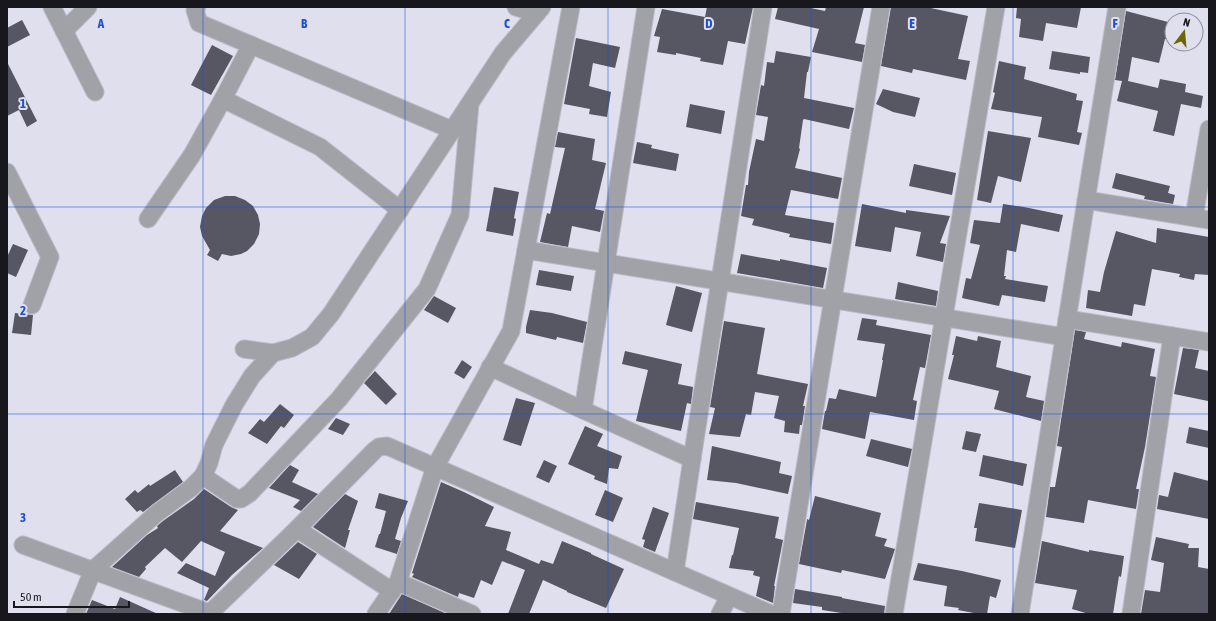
<svg xmlns="http://www.w3.org/2000/svg" width="1216" height="621" viewBox="0 0 1216 621" font-family="'Asap Condensed',sans-serif">
<rect width="100%" height="100%" fill="#dfdfee"/>
<g fill="#575663">
<polygon points="707,7 753,7 745,44 728,41 723,65 700,61 701,58 676,53 676,55 657,52 660,37 654,36 662,9 705,17"/>
<polygon points="778,7 806,7 825,11 826,7 864,7 855,43 865,45 862,62 812,52 819,29 775,19"/>
<polygon points="891,7 926,7 968,16 958,59 970,61 966,80 913,69 912,73 881,66"/>
<polygon points="1017,7 1081,7 1077,28 1046,23 1043,41 1019,37 1021,19 1016,18"/>
<polygon points="1126,11 1172,23 1172,40 1165,39 1159,63 1132,57 1128,81 1158,88 1160,79 1186,84 1185,92 1203,96 1201,108 1181,104 1174,136 1153,131 1158,111 1117,101 1122,81 1115,80"/>
<polygon points="22,20 30,35 7,47 7,28"/>
<polygon points="576,38 620,47 615,68 593,63 589,86 611,92 607,117 589,114 590,109 564,104"/>
<polygon points="212,45 233,56 211,95 191,85"/>
<polygon points="776,51 811,57 808,72 807,72 804,98 854,108 849,129 804,119 803,120 799,148 800,149 795,168 842,178 838,199 791,190 785,215 834,223 831,244 789,237 790,234 752,225 754,219 741,216 746,185 748,185 749,172 756,139 764,141 768,117 756,115 761,85 764,86 767,62 774,63"/>
<polygon points="1052,51 1090,57 1088,73 1080,72 1080,74 1049,69"/>
<polygon points="999,61 1026,67 1024,79 1077,94 1076,100 1083,101 1077,132 1082,133 1079,145 1038,137 1042,117 991,109 995,93 993,92"/>
<polygon points="7,62 37,121 27,127 19,110 7,116"/>
<polygon points="883,89 920,98 915,117 893,112 876,104"/>
<polygon points="690,104 725,111 721,134 686,127"/>
<polygon points="988,131 1031,138 1021,182 998,176 991,203 977,200"/>
<polygon points="558,132 595,139 592,160 606,163 595,209 604,211 600,232 572,226 568,247 540,242 547,213 550,214 565,148 555,147"/>
<polygon points="637,142 652,145 651,148 679,154 676,171 633,163"/>
<polygon points="914,164 956,173 952,195 909,186"/>
<polygon points="1116,173 1170,186 1168,193 1175,195 1173,204 1144,199 1145,196 1112,188"/>
<polygon points="494,187 519,192 514,218 516,219 513,236 486,231"/>
<polygon points="225,196 235,196 245,200 253,206 258,215 260,224 259,234 254,244 247,251 241,254 231,256 222,254 218,261 207,255 210,250 202,236 200,227 202,216 206,208 214,200"/>
<polygon points="862,204 906,213 906,210 950,216 940,243 946,244 943,262 916,256 921,232 895,227 891,252 855,246"/>
<polygon points="1003,204 1024,207 1063,215 1059,232 1021,224 1016,252 1007,250 1004,276 1006,276 1005,279 1048,286 1045,302 1002,295 999,306 962,298 966,278 971,279 980,245 970,243 974,220 1000,223"/>
<polygon points="1157,228 1209,237 1209,275 1195,274 1194,280 1179,277 1180,274 1152,269 1145,306 1134,304 1132,316 1086,308 1088,290 1100,292 1104,272 1116,231 1156,243"/>
<polygon points="13,244 28,250 16,277 7,273 7,257"/>
<polygon points="741,254 780,261 780,259 827,268 823,288 737,273"/>
<polygon points="539,270 574,276 571,291 536,285"/>
<polygon points="898,282 938,291 936,306 895,299"/>
<polygon points="676,286 702,293 692,332 666,325"/>
<polygon points="434,296 456,308 448,323 424,310"/>
<polygon points="530,310 552,313 587,322 583,343 557,337 556,340 526,333 526,327"/>
<polygon points="15,313 33,315 31,335 12,333"/>
<polygon points="862,318 877,320 876,325 931,335 925,368 920,367 913,400 917,401 914,420 870,412 865,439 822,429 825,411 826,411 829,398 836,399 839,389 876,397 883,360 882,360 885,344 857,340"/>
<polygon points="724,321 765,328 757,374 808,384 803,406 805,406 802,425 800,425 799,434 784,432 785,421 774,418 779,396 755,392 751,415 746,414 740,437 709,434 715,408 710,407"/>
<polygon points="1075,330 1086,332 1084,339 1121,347 1122,342 1155,349 1150,376 1156,377 1145,447 1136,489 1139,489 1136,509 1088,500 1084,523 1046,517 1050,487 1055,487 1062,447 1057,446"/>
<polygon points="956,336 977,341 978,336 1001,341 996,367 1031,376 1026,397 1044,401 1041,421 994,409 999,391 948,379 954,355 952,355"/>
<polygon points="1183,348 1199,350 1195,368 1209,371 1209,394 1208,401 1174,394"/>
<polygon points="625,351 682,364 678,384 693,387 691,404 687,403 681,431 636,421 648,370 622,364"/>
<polygon points="462,360 472,367 464,379 454,373"/>
<polygon points="375,371 397,394 386,405 364,383"/>
<polygon points="516,398 535,403 521,446 503,440"/>
<polygon points="280,404 294,415 284,428 281,426 267,444 248,433 260,419 264,422"/>
<polygon points="336,418 350,424 343,435 328,429"/>
<polygon points="585,426 603,434 597,446 622,456 618,469 609,468 607,484 594,479 595,476 568,464"/>
<polygon points="1189,427 1209,431 1209,448 1186,443"/>
<polygon points="966,431 981,434 976,452 962,449"/>
<polygon points="871,439 912,449 908,467 866,456"/>
<polygon points="712,446 781,462 779,473 792,476 788,494 736,483 707,480"/>
<polygon points="983,455 1027,464 1023,486 979,476"/>
<polygon points="544,460 557,466 549,483 536,477"/>
<polygon points="290,465 299,470 292,482 318,494 301,511 293,507 300,500 269,488"/>
<polygon points="175,470 183,482 143,512 140,510 137,512 125,499 135,490 138,493 149,484 150,486"/>
<polygon points="1174,472 1209,481 1209,519 1157,509 1159,495 1168,497"/>
<polygon points="441,482 464,492 494,507 485,526 511,532 506,550 539,564 541,560 553,564 562,541 591,553 591,554 624,569 606,608 567,592 567,591 543,580 529,614 508,614 525,570 502,561 492,585 481,580 474,598 459,593 458,597 412,577 414,574 412,573"/>
<polygon points="204,489 231,507 238,510 220,531 263,548 232,575 207,601 204,600 209,588 177,573 186,563 215,576 225,552 201,541 182,562 165,548 145,567 146,569 139,577 112,567 147,535 158,528 157,526 163,521 194,499"/>
<polygon points="605,490 623,498 613,522 595,515"/>
<polygon points="379,493 408,501 401,518 395,539 401,541 397,554 375,547 379,534 380,534 386,511 375,508"/>
<polygon points="345,494 358,501 348,530 350,530 345,548 313,527"/>
<polygon points="815,496 881,513 875,536 887,539 884,546 895,549 885,579 842,570 841,573 799,564 807,520 807,519 809,520"/>
<polygon points="696,502 779,517 775,538 783,540 774,586 775,586 773,603 756,596 760,577 753,575 754,571 729,568 732,555 733,555 739,528 693,519"/>
<polygon points="979,503 1022,510 1015,548 975,541 977,528 974,528"/>
<polygon points="653,507 669,513 655,552 643,547 645,540 642,539"/>
<polygon points="1156,537 1189,544 1188,548 1199,548 1198,567 1209,569 1209,614 1141,614 1145,590 1160,592 1164,563 1151,560"/>
<polygon points="1042,541 1089,552 1089,550 1124,556 1121,577 1119,576 1113,614 1089,614 1072,609 1077,590 1035,583"/>
<polygon points="298,542 317,554 299,579 274,565"/>
<polygon points="918,563 962,571 1001,580 996,598 990,596 987,614 979,614 958,610 959,608 944,606 947,586 913,580"/>
<polygon points="795,589 842,597 842,598 885,606 884,614 848,614 822,610 822,607 793,603"/>
<polygon points="402,594 447,614 389,614"/>
<polygon points="120,597 158,614 86,614 92,600 115,609"/>
</g>
<g fill="none" stroke-linecap="round" stroke-linejoin="round">
<defs>
<g id="minor">
<polyline points="52,7 95,92"/>
<polyline points="197,7 195,10 199,23 452,130"/>
<polyline points="516,7 537,13"/>
<polyline points="64,31 88,7"/>
<polyline points="223,99 320,147 400,210"/>
<polyline points="7,172 50,257 32,305"/>
<polyline points="1086,200 1209,220"/>
<polyline points="1194,217 1209,129"/>
<polyline points="148,219 192,155 223,99 251,45"/>
<polyline points="526,250 1064,337"/>
<polyline points="1067,319 1209,342"/>
<polyline points="244,349 273,353 292,348 312,337 331,314 503,53 542,7"/>
<polyline points="490,367 583,410 692,459"/>
<polyline points="583,410 646,7"/>
<polyline points="203,476 237,499 241,499 250,493 339,399 427,289 460,215 470,104"/>
<polyline points="297,529 392,591"/>
<polyline points="23,545 212,614"/>
<polyline points="675,572 692,459 763,7"/>
<polyline points="398,582 472,614"/>
<polyline points="210,613 297,529 375,450 379,447 387,446 771,614"/>
<polyline points="75,614 93,570 157,513 191,488 203,476 209,463 214,445 234,405 252,376 273,353"/>
<polyline points="376,614 398,582 435,467 511,331 571,7"/>
<polyline points="720,614 729,596"/>
<polyline points="781,614 881,7"/>
<polyline points="894,614 996,7"/>
<polyline points="1020,614 1117,7"/>
<polyline points="1131,614 1172,336"/>
</g>
</defs>
<use href="#minor" stroke="#bbbbc8" stroke-width="19"/>
<use href="#minor" stroke="#a1a1a8" stroke-width="17"/>
</g>
<path fill="none" stroke="#1d4ed8" stroke-width="1" stroke-opacity="0.55" d="M203,7V614M405,7V614M608,7V614M811,7V614M1013,7V614M7,207H1209M7,414H1209"/>
<g font-size="13" text-anchor="middle" font-weight="bold" fill="#1d4ed8" stroke="#dfdfee" stroke-width="4" stroke-linejoin="round" paint-order="stroke">
<text x="101" y="28">A</text>
<text x="304" y="28">B</text>
<text x="507" y="28">C</text>
<text x="709" y="28">D</text>
<text x="912" y="28">E</text>
<text x="1115" y="28">F</text>
<text x="23" y="108">1</text>
<text x="23" y="315">2</text>
<text x="23" y="522">3</text>
</g>
<rect width="1216" height="621" fill="none" stroke="#18171d" stroke-width="16"/>
<g transform="translate(1184 32) rotate(16)"><circle r="19" fill="#dfdfee" stroke="#8f8f9a"/>
<path d="M0-3L7 15L0 10L-7 15Z" fill="#6c6700"/>
<text y="-6" font-size="11" font-weight="bold" text-anchor="middle" fill="#18171d">N</text>
</g>
<path d="M14 601v6h115v-6" fill="none" stroke="#18171d" stroke-width="2"/>
<text x="20" y="601" font-size="12" fill="#18171d" stroke="#dfdfee" stroke-width="3" paint-order="stroke">50 m</text>
</svg>
